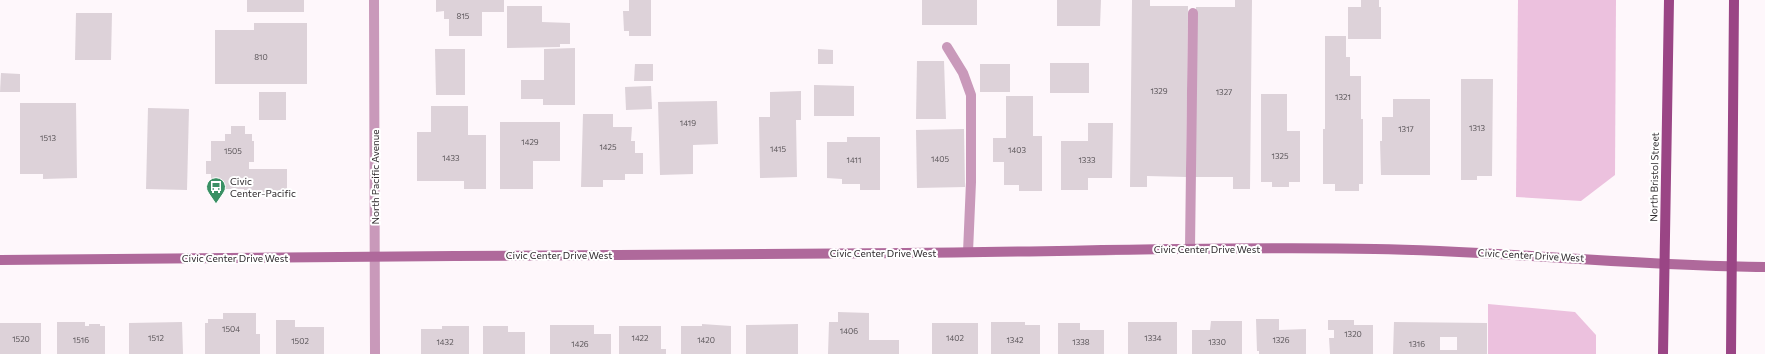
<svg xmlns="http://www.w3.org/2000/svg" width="1765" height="354" viewBox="0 0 1765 354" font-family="Commissioner,sans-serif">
<rect width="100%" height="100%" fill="#fef7fb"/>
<g fill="#ecc1de">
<polygon points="1518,0 1616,0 1615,175 1581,201 1516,197"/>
<polygon points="1488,304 1575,312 1596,335 1596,354 1488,354"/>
</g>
<g fill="#ddd2d9" fill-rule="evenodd">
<rect x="247" y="0" width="57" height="12"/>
<polygon points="436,0 504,0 504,12 482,12 482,36 449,36 449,19 444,19 444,11 436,12"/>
<polygon points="629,0 651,0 651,36 629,36 629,31 624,31 623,11 629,11"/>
<rect x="922" y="0" width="55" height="25"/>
<polygon points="1057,0 1101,0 1100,26 1057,26"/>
<polygon points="1132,0 1150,0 1150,6 1188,6 1186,177 1147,176 1147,187 1130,187"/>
<polygon points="1235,0 1252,0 1250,189 1233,189 1233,177 1195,177 1196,7 1235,7"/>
<polygon points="1361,0 1379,0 1379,7 1381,7 1381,39 1348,39 1348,7 1361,7"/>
<polygon points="507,6 542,6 542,22 570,23 570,44 560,44 560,47 507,48"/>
<polygon points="76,13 112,13 111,60 75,60"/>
<polygon points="254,23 307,23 307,84 215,84 215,30 254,30"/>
<polygon points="1325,36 1346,36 1346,57 1350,57 1350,76 1361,76 1361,119 1363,119 1363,184 1359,184 1359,191 1335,191 1335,184 1323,184 1323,129 1325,129"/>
<polygon points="575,48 575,105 543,105 543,99 521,99 521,80 544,80 544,49"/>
<polygon points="435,49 465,49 465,95 436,95"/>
<polygon points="818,49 833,50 833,64 818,64"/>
<polygon points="917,61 944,61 946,119 916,119"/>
<rect x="1050" y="63" width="39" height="30"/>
<polygon points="635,64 653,64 653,81 634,81"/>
<rect x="980" y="64" width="30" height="28"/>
<polygon points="1,73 20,74 20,92 0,92"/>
<polygon points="1461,79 1493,79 1492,176 1477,176 1477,180 1461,180"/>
<polygon points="814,85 854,86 854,116 814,116"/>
<polygon points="651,86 652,109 626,110 625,87"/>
<polygon points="801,91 801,120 796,120 797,177 760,178 759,117 770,117 770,92"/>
<rect x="259" y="92" width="27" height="28"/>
<polygon points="1261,94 1287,94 1287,131 1300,131 1300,182 1289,182 1289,187 1272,187 1272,182 1261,182"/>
<polygon points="1006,96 1033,96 1033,136 1042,136 1042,191 1019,191 1019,185 1004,185 1004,162 993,162 993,138 1006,138"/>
<polygon points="1393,99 1430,99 1430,175 1381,175 1380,141 1382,141 1382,117 1393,117"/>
<polygon points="717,101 718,144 693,145 693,174 660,175 658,102"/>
<polygon points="20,103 76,103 77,178 43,179 43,174 20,174"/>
<polygon points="431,106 468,106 468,135 486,135 486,189 464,189 464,181 417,181 417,132 431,132"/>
<polygon points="148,108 189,109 187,190 146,189"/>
<polygon points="583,114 613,114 613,127 632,127 631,141 635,141 635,153 643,153 643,174 625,174 625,180 603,180 603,187 581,187"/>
<polygon points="500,122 560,122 560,161 533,161 533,189 500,189"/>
<polygon points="1088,123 1113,123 1112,178 1088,178 1088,190 1061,190 1061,141 1088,141"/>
<polygon points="231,126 245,126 245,134 252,134 252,141 254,141 254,162 249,162 249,169 287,169 287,194 244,194 244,189 211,189 211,174 206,174 206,161 211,161 211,141 225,141 225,134 231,134"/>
<polygon points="964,129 965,187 917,188 916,130"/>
<polygon points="847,137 880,137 880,190 860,190 860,184 842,184 842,179 827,178 827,142 847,142"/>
<polygon points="838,312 869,313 869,340 899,340 899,354 828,354 829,322 838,322"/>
<polygon points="223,313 256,313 256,334 260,334 260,354 205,354 205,323 208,323 208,319 223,319"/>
<polygon points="1256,319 1279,319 1279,330 1306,329 1306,354 1259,354 1259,351 1257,351"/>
<polygon points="276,320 295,320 295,327 324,327 324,354 276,354"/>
<polygon points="1328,320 1354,320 1354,325 1373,325 1373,354 1330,354 1329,338 1334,338 1334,330 1328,330"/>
<polygon points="1211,321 1242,321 1242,354 1192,354 1192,330 1210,330"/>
<polygon points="57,322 85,322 85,326 89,326 89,324 100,324 100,326 105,326 105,354 57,354"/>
<polygon points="182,322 183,354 129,354 129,323"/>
<polygon points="991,322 1025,322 1025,325 1040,325 1040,354 991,354"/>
<rect x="1128" y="322" width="49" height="32"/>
<path d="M1394,322L1487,323V354H1393ZM1440,337H1457V350H1440Z"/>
<rect x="0" y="323" width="41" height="31"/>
<rect x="932" y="323" width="46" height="31"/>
<polygon points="1058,323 1080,323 1080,330 1104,330 1104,354 1058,354"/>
<polygon points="702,324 731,326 731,354 681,354 681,326 702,326"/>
<polygon points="798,324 798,354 746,354 746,325"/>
<polygon points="550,325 594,325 594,334 611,334 611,354 550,354"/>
<polygon points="442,326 469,326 469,354 421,354 421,329 442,329"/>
<polygon points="483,326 508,326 508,332 525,332 525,354 483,354"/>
<polygon points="619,326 661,326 661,349 666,349 666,354 619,354"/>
</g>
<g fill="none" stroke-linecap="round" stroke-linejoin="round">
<g stroke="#c999ba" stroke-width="10">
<polyline points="947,47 963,73 971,95 971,182 968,252"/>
<polyline points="1190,248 1193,13"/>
</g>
<polyline stroke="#c999ba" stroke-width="10" points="374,0 375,354"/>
<path stroke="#af699b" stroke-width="10" d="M0,260C302,257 603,255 905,253C1062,252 1218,246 1375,249C1505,251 1635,266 1765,267"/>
<g stroke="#9a4585" stroke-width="10">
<polyline points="1663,354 1669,0"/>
<polyline points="1731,354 1734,0"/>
</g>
</g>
<defs>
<symbol id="bus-pin" viewBox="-11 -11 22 30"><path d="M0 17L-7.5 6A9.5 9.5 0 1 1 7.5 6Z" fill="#3a9064" stroke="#fff"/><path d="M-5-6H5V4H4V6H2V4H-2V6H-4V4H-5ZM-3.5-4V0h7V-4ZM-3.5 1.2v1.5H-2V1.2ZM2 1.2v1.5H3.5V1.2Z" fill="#fff"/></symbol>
</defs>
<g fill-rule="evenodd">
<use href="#bus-pin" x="205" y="176" width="22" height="30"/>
</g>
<g text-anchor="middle" stroke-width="4" stroke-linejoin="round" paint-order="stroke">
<g font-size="8" fill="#5a5559">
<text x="463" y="19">815</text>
<text x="261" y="60">810</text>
<text x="1159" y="94">1329</text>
<text x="1224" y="95">1327</text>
<text x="1343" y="100">1321</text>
<text x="688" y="126">1419</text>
<text x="1477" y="131">1313</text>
<text x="1406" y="132">1317</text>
<text x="48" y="141">1513</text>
<text x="530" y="145">1429</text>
<text x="608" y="150">1425</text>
<text x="778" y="152">1415</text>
<text x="1017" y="153">1403</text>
<text x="233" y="154">1505</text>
<text x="1280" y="159">1325</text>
<text x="451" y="161">1433</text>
<text x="940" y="162">1405</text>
<text x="854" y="163">1411</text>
<text x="1087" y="163">1333</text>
<text x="231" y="332">1504</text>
<text x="849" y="334">1406</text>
<text x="1353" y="337">1320</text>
<text x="156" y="341">1512</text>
<text x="640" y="341">1422</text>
<text x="955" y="341">1402</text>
<text x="1153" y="341">1334</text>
<text x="21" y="342">1520</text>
<text x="81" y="343">1516</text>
<text x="706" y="343">1420</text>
<text x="1015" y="343">1342</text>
<text x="1281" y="343">1326</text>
<text x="300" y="344">1502</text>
<text x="445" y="345">1432</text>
<text x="1081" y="345">1338</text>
<text x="1217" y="345">1330</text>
<text x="580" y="347">1426</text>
<text x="1417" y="347">1316</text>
</g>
<g font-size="10" fill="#2f2b2e" stroke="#fff">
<text transform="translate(375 177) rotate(-90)" y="4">North Pacific Avenue</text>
<text transform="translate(1654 177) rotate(-89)" y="4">North Bristol Street</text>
<text x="1207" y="253">Civic Center Drive West</text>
<text x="883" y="257">Civic Center Drive West</text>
<text x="559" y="259">Civic Center Drive West</text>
<text transform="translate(1531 255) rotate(3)" y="4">Civic Center Drive West</text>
<text x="235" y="262">Civic Center Drive West</text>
</g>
<g font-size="10" fill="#2f2b2e" stroke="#fff" text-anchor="start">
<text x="230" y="185">Civic<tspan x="230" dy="12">Center-Pacific</tspan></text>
</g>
</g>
</svg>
